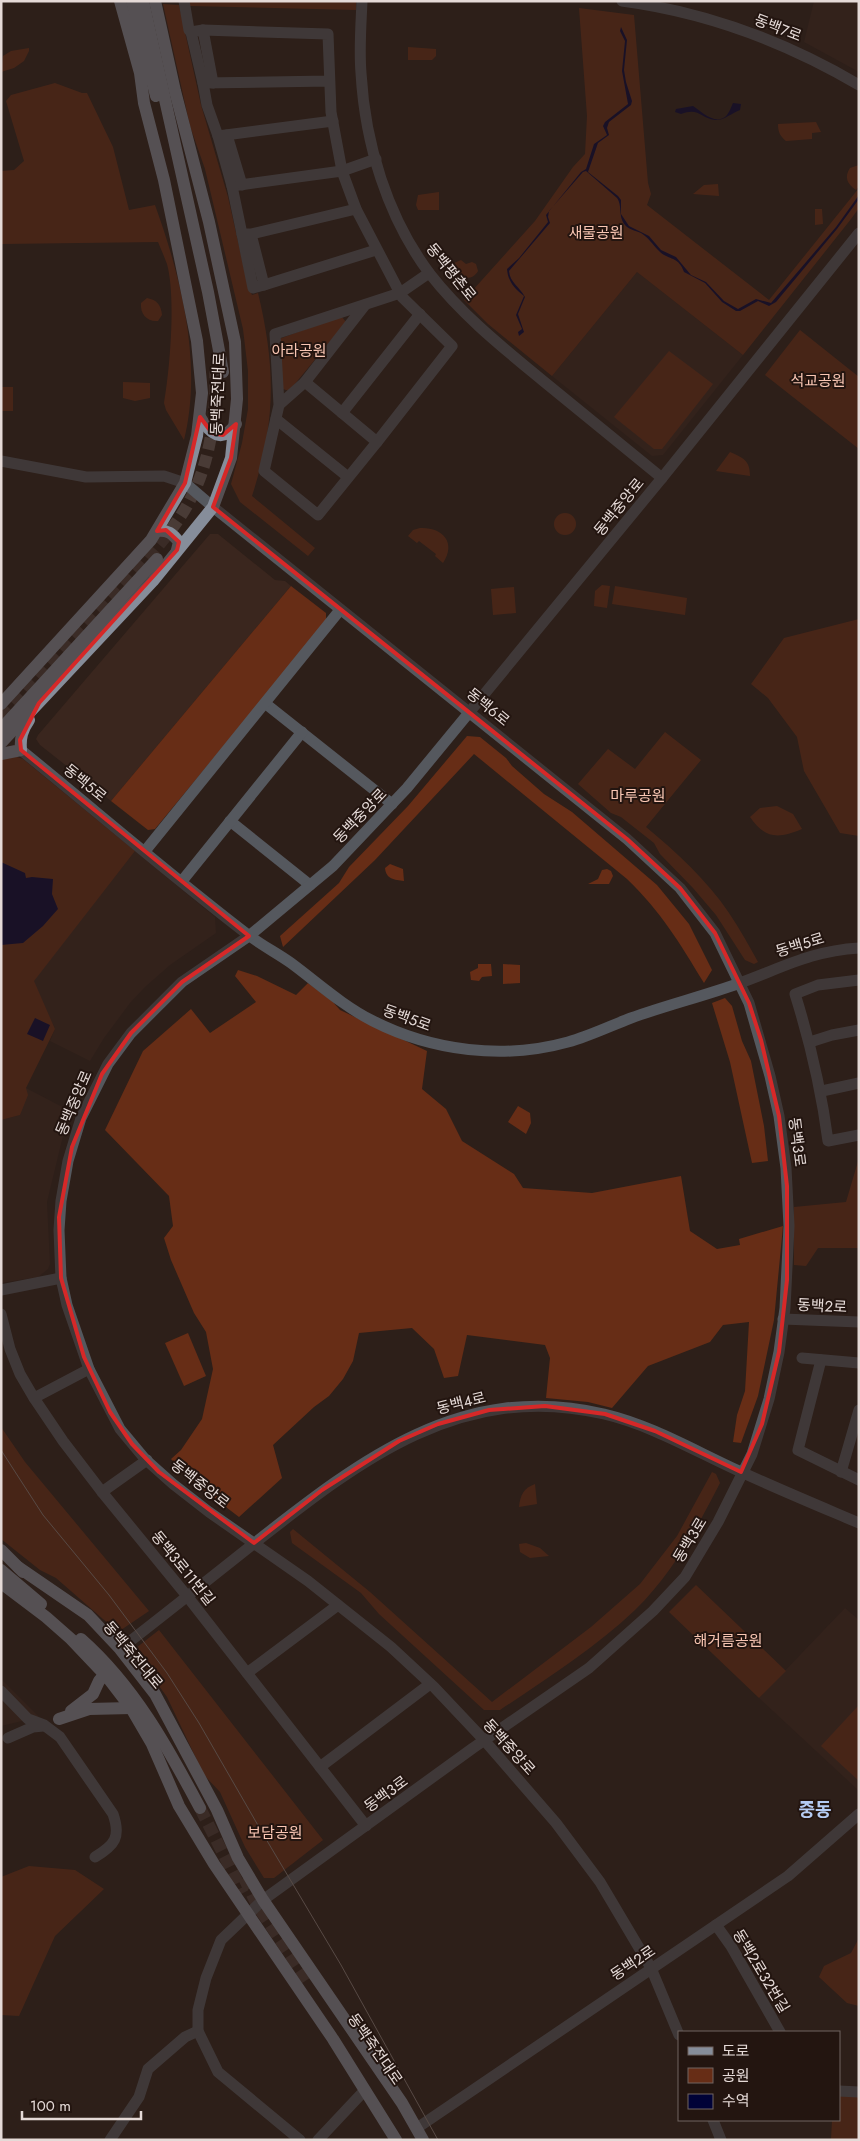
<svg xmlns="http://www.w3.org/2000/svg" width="860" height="2141" viewBox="0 0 860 2141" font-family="Jost,'Noto Sans KR',sans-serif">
<rect width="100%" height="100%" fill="#2d1f19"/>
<g fill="#3a261e">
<polygon points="814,1 859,1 859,72 804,42"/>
<polygon points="637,272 743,355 663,455 652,456 552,376"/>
<polygon points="210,534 218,534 275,580 285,581 291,586 111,801 40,745 36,739 38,735"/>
<polygon points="135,851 215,917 216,933 170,965 145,987 130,1003 104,1038 90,1061 50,1041 55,1029 33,981"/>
<polygon points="26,1088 72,1112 63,1136 47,1202 50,1264 48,1269 38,1277 1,1283 1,1120 20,1115"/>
<polygon points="845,1608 859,1620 858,1790 759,1698"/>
<polygon points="1,1679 39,1717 1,1726"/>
</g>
<g fill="#672d16">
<polygon points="189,1 356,1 356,10 190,6"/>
<path d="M163,4L179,5L201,105L228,197L248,286L252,295L258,293C276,368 276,422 252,496L315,548L308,556L240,502L231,484L242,443L248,409V371L243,329L205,169L190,126Z"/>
<polygon points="579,8 634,15 648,183 651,194 647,205 769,300 859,188 859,208 851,219 743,355 637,272 552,376 488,324 464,300 535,221 573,167 585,154 587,116"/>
<polygon points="408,47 436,49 436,56 432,60 408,60"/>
<polygon points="29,48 29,51 24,61 14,68 1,72 3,56 11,51"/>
<path d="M55,83L82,93H87L113,147L129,210L155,205C181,277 203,364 184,440L166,410L164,403C170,368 176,297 167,264C164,256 161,249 158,242L1,244V171L14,170L24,161L6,101L11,95Z"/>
<path d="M816,122L821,132L812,133V139L786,141C780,136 778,132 778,124Z"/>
<path d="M859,165V186L856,190C847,184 844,177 850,168Z"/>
<polygon points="718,184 719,196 693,194 704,185"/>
<polygon points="439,192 439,210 418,210 416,205 418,195"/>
<polygon points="815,209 822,209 823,224 815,225"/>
<path d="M461,260L466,264L472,262L476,264L478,271C473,280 464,279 456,274L453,266L454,263Z"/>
<path d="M147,298C157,300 161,305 162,315L158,321C147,322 140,314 141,303Z"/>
<polygon points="341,316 346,322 289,391 283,389 279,339"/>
<polygon points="800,330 859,377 859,449 765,375"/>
<polygon points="669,351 713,384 662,449 654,449 614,417"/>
<polygon points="123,382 150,383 150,398 135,401 123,398"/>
<rect x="1" y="387" width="12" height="24"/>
<path d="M730,452C743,458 750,460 750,476L716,471Z"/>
<circle cx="565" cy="524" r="11"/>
<path d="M420,528C442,527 457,542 443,563L435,556L436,554L419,541L417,543L408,536L413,530Z"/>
<polygon points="602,585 610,586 607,608 594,606 595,591"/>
<polygon points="291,586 326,613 326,622 155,829 148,830 111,801"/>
<polygon points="615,586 687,598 685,615 612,604"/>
<polygon points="514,587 516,613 493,615 491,589"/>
<polygon points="859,619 859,836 840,833 804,771 797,737 768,698 751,684 784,638"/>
<path d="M665,732L701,760L646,827C676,852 707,880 729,913C740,929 749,946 758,962L754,964L745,960L716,915L693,888L660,854L654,843L621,817L611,813L578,784L608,749L635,769Z"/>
<path d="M467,736L480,737L506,758L512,766L544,794L572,812L657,885L689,924L712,970L704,983C679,942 662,913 627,879L474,754L375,860L283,947L280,936L339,883L349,867L408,806Z"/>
<polygon points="14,756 23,759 135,851 34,981 55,1029 26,1088 28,1095 20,1115 1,1120 1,757"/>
<path d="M777,806L793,814L802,829C778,839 765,839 750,817L760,808Z"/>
<path d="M390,864L403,869L404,881C394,880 386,879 385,868Z"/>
<polygon points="607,869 611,871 613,876 609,884 588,884 598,879 602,870"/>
<polygon points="478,964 491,964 492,976 482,977 479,981 471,980 470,972 478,968"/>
<polygon points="503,964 520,965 520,983 503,984"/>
<polygon points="238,970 257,976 296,995 308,983 332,1001 340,1010 427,1051 422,1089 446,1109 462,1141 514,1174 523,1188 592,1193 681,1176 690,1231 717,1249 740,1245 739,1239 783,1226 774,1320 758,1396 741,1443 733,1442 737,1415 745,1391 749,1322 723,1325 710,1342 648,1366 612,1408 588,1402 546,1398 550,1358 545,1345 467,1335 458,1376 444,1378 434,1349 412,1328 359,1333 353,1361 343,1379 329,1396 314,1407 273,1445 282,1478 239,1517 193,1482 171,1459 181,1450 202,1419 213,1369 206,1332 194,1313 171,1260 164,1238 173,1226 169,1196 105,1130 143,1051 191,1009 210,1033 256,1002 235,976"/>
<polygon points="725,998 732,1006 742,1041 751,1061 764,1126 768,1161 752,1163 730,1062 712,1003"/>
<polygon points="518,1106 530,1113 531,1123 526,1134 508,1122"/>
<polygon points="859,1158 859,1248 818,1248 806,1266 794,1265 794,1207 846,1202"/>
<polygon points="188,1333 206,1376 184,1386 165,1343"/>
<polygon points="1,1427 25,1462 149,1611 121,1630 111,1626 56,1578 40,1570 1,1539"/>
<path d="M712,1472L716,1474L720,1483C697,1528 672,1574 635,1610C595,1648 546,1679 500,1710H484L379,1614L361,1593L292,1543L290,1532L293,1529L370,1592L492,1702L591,1627L640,1584L677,1536Z"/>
<path d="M535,1484L537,1504L519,1507C520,1495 524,1488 535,1484Z"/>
<polygon points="526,1543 540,1548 549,1556 530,1558 520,1552 519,1544"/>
<polygon points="696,1585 786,1671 759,1698 669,1612"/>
<polygon points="159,1630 323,1840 274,1878 264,1878 245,1847 220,1792 204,1775 167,1697 137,1655 136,1648"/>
<polygon points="859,1705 859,1781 821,1746"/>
<polygon points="29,1866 75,1870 104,1889 55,1936 19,2016 1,2015 1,1877"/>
<polygon points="859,1938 859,2006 847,2003 819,1977 824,1966 851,1953"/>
<polygon points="839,2095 859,2096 859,2140 831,2140 832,2120 839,2120"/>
</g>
<g fill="#000237">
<path d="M621,27L627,40L624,70L626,82L632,101L631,105L609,122L607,128L609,135L598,143L588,172L618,196L621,200V214L629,226L649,236L661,250L676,257L691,275L706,282L724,301L738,309L756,299L771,303L836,227L859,195V199L837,229L776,302L769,306L758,301L740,311H736L722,302L705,283L684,272C678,255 668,261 658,250C652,244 649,238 641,233C637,231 631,230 627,227C617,218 623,206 617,198L586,171L583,172L549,211L548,217L550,223L509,271C510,283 520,287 525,297L518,314L524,332L519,336L518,332L522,329L516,315L524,296C515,289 508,282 507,269L519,258L548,222L546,215L581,172L586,169L594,144L607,135L603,126L605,122L628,104L622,71L625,41L620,31Z"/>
<path d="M733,103L741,104L740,110C732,113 723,121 715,120C700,118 699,107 681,114L675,112L676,109L693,106C701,111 714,125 725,117C729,114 731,107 733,103Z"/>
<polygon points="1,862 25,873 26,878 32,877 53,879 52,894 58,909 43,926 23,943 1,945"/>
<polygon points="35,1018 50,1025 43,1041 27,1034"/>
</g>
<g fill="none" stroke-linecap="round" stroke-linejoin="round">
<g stroke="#493b36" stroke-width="12" stroke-dasharray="12 6" stroke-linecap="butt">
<path d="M1,717C40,675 78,633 117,591C141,565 174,532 190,500C211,460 216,415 215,371"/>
<polyline points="200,1808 243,1893"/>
<polyline points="244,1878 257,1905 307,1980"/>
</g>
<g stroke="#55585e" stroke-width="11">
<polyline points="184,1 189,30 191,32"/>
<path d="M362,1C361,25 359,49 361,73C365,143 387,217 430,274C462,315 502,347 542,380C582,413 622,445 662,478"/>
<path d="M622,1C705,12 786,42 859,85"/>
<polyline points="203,30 213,83"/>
<polyline points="329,81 203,83 191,32 203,30 328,34 331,112 342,171 356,209 402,297 452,346 377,442"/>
<polyline points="203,83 207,105 218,136"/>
<polyline points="333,121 218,136 232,186 342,171 376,159"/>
<polyline points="227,135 242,185"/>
<polyline points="232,186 242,234 249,234"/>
<polyline points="356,209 251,234 264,285 376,250"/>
<polyline points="242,234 253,288 264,285"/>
<polyline points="305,382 365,305"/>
<polyline points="279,405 305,382 377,442 318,515 264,471 279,405 275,334 400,293 429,273"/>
<polyline points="342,413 420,314"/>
<polyline points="276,419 348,477"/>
<polyline points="1,461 86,477 164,476 185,483 213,507 627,839 680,888 715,933 749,1003 770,1076 779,1116 786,1168 789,1226 785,1308 779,1352 769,1399 752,1454 718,1522 685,1577 653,1611 589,1668 473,1748 263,1900 221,1940 206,1978 198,2010 198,2031 218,2072 300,2140"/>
<polyline points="266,704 392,804"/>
<path d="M21,750C96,811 170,875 247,934C261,945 277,953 291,963C318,983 343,1006 373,1021C432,1051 504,1060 568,1042C590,1036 610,1026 631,1018C667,1005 704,996 740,983C784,967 811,951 859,948"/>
<polyline points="230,821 310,885"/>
<polyline points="145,851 340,610"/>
<polyline points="182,881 302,732"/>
<path d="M859,980L818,985L795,994C811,1045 821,1088 828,1141L859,1135"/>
<polyline points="810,1042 832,1035 859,1030"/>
<polyline points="822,1091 859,1083"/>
<polyline points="1,1290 61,1278"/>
<polyline points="1,1314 10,1349 20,1374 34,1398 63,1441 102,1492 187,1596 366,1826"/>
<polyline points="783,1319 859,1322"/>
<polyline points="802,1358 859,1363"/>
<polyline points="821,1360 798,1450 859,1480"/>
<polyline points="34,1398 89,1369"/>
<polyline points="841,1472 859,1410"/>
<polyline points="102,1492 147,1460"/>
<path d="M120,1649C164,1615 208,1580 252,1545C358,1462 460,1380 604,1414C651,1425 695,1451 739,1471C778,1489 819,1506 859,1523"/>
<polyline points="247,1673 338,1605"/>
<path d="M1,1691L28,1719L44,1725L60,1737L113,1814C121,1837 115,1845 95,1857"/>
<polyline points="8,1738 33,1727 43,1726"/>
<polyline points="320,1767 430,1684"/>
<polyline points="716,1925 731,1946 780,2032"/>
<polyline points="679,2035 651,1968 600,1882 556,1823 484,1740 434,1687 391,1647 308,1581 209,1512 173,1484 145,1459 120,1429 89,1369 67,1305 61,1278 59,1230 61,1201 68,1161 81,1118 108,1064 131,1033 182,982 249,936 333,866 407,788 662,478 859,233"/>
<polyline points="839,2091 859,2092"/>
<polyline points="713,2120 721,2140"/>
<polyline points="417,2128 788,1876 859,1814"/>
<polyline points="110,2140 139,2097 148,2069 185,2037 198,2031"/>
<polyline points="318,2140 365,2090"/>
</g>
<g stroke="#868d9a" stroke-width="12">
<polyline points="132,1 156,96"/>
<polyline points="143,1 208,292 223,372"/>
<path d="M200,417C210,434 222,444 236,424"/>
<path d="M157,531C168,530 172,533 179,542L177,550"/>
<polyline points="1,704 151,540 185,483 197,436 202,393 197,341 164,180 144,103 140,73 120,1"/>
<polyline points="1,729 157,559"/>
<polyline points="1,743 153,581 213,507 231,458 237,399 235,342 209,222 175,91 155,1"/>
<path d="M1,754L21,750C20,738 22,730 29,720"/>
<polyline points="1,1550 23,1572"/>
<polyline points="18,1567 88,1615 120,1649 155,1694 217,1810 238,1858 263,1900 402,2103 423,2140"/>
<polyline points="1,1570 41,1604"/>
<polyline points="1,1583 46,1617 71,1639 108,1678 131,1708 152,1744 179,1806 214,1864 333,2039 396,2140"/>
<path d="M81,1639C134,1686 167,1746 200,1808"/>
<polyline points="71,1711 93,1694 99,1681 105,1674"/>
<polyline points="59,1719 89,1709 131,1708"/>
</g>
<polyline stroke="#8a7e79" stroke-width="1" points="1,1450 43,1515 109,1595 167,1673 199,1723 263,1834 341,1965 438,2140"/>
</g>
<path d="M0 0H860V2141H0ZM200,417L212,433L223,435L236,424L231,458L213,507L627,839L680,888L715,933L749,1003L761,1040L779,1116L787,1186V1280L779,1352L762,1424L741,1472L655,1431L605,1414L545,1406L489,1410L438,1424L399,1441L322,1490L254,1543L159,1472L132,1444L110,1412L84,1357L61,1278L59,1217L72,1147L102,1074L131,1033L182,982L249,936L21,750L20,740L39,703L177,550L179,542L166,530L157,531L185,483Z" fill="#2d1f19" fill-opacity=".55" fill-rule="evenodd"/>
<path fill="none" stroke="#d62828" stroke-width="4" stroke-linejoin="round" d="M200,417L212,433L223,435L236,424L231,458L213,507L627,839L680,888L715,933L749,1003L761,1040L779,1116L787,1186V1280L779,1352L762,1424L741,1472L655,1431L605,1414L545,1406L489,1410L438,1424L399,1441L322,1490L254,1543L159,1472L132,1444L110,1412L84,1357L61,1278L59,1217L72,1147L102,1074L131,1033L182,982L249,936L21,750L20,740L39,703L177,550L179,542L166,530L157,531L185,483Z"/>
<g text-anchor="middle" stroke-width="4" stroke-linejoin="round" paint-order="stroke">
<g font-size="15" fill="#e5dad7" stroke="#231510">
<text transform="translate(778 28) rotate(21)" y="5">동백7로</text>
<text transform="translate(451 272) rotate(51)" y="5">동백평촌로</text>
<text transform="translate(218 394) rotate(-88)" y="5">동백죽전대로</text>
<text transform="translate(619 507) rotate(-51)" y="5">동백중앙로</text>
<text transform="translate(488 707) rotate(39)" y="5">동백6로</text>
<text transform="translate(85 783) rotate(39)" y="5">동백5로</text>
<text transform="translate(360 816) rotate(-46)" y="5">동백중앙로</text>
<text transform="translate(800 945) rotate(-17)" y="5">동백5로</text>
<text transform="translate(407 1018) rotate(20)" y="5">동백5로</text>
<text transform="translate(74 1103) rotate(-67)" y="5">동백중앙로</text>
<text transform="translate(797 1142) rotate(83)" y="5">동백3로</text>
<text transform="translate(822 1306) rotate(3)" y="5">동백2로</text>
<text transform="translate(461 1403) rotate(-14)" y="5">동백4로</text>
<text transform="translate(200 1484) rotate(38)" y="5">동백중앙로</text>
<text transform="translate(690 1540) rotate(-59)" y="5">동백3로</text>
<text transform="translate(183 1568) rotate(51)" y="5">동백3로11번길</text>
<text transform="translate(133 1655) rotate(50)" y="5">동백죽전대로</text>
<text transform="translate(509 1747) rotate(48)" y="5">동백중앙로</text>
<text transform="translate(386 1794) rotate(-36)" y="5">동백3로</text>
<text transform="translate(633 1963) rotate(-34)" y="5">동백2로</text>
<text transform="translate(761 1971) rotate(59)" y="5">동백2로32번길</text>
<text transform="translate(375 2049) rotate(55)" y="5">동백죽전대로</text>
</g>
<g font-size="15" fill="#f9c6b3" stroke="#231510">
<text x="596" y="238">새물공원</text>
<text x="299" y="356">아라공원</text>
<text x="818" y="386">석교공원</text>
<text x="638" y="801">마루공원</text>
<text x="728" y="1646">해거름공원</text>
<text x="275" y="1838">보담공원</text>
</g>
<g font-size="18" font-weight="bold" fill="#b5cbf2" stroke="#231510">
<text x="815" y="1816">중동</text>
</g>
</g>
<rect width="860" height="2141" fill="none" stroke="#e5dad7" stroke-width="5"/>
<rect x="678" y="2031" width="162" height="90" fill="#231510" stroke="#716460"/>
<rect x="688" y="2047" width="25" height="8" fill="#868d9a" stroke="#716460"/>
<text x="722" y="2056" font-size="15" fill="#e5dad7">도로</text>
<rect x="688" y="2068" width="25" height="15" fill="#672d16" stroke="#716460"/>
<text x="722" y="2081" font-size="15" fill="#e5dad7">공원</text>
<rect x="688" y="2094" width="25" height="15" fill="#000237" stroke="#716460"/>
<text x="722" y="2106" font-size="15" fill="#e5dad7">수역</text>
<path d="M22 2111v8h119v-8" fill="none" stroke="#e5dad7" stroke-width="2.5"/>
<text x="30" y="2111" font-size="15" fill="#e5dad7" stroke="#231510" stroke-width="4" paint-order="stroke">100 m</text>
</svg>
